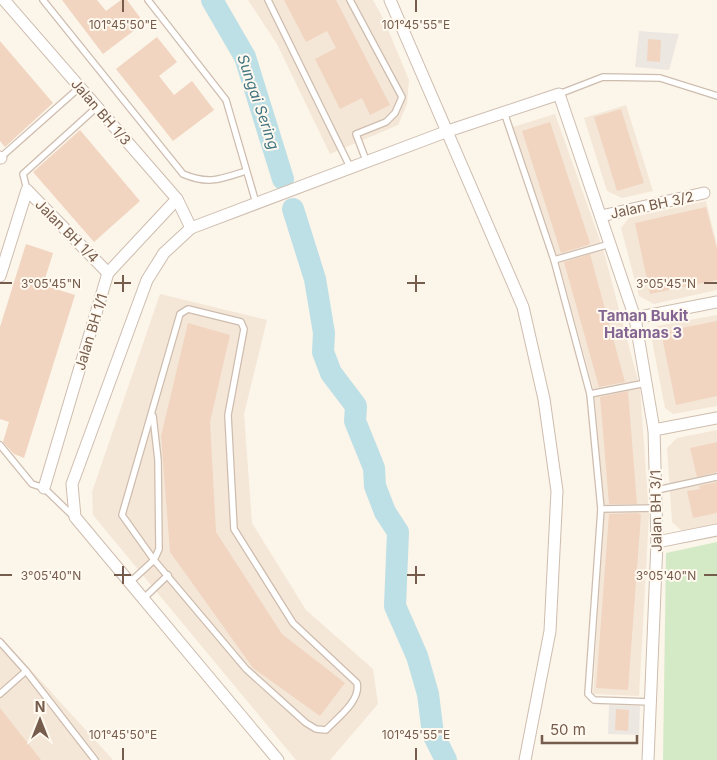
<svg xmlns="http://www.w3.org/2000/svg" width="717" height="760" viewBox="0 0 717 760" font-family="Inter,sans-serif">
<rect width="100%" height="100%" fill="#fcf5e9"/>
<g fill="#f4e7d7">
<polygon points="248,0 373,0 384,20 409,80 407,104 398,125 330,154 277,44"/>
<polygon points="626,105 653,191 622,198 607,191 584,118"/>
<polygon points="555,114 603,249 640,388 649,515 639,696 593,694 604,507 594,391 559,263 513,127"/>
<polygon points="706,201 717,245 717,290 654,304 639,296 621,228 629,218"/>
<polygon points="160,294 267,320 244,414 252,523 306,610 373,669 378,704 330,760 296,760 93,515 92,492"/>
<polygon points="717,315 717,406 673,414 665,408 651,335 657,326"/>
<polygon points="717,430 717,524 682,531 672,522 667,448 677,438"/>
<polygon points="0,636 113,760 0,760"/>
</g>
<g fill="#ede7e2">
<polygon points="639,31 679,34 669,70 635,67"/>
<polygon points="609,705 640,706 639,735 608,734"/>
</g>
<polygon fill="#d4eac7" points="717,542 717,760 663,760 666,553"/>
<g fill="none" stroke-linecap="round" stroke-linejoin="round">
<g stroke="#bddfe6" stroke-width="22">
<polyline points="212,0 245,57 283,179"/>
<polyline points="293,209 315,279 324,333 323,352 331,373 356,406 355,421 374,468 375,486 385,512 398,532 395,606 417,656 428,694 433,734 446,760"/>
</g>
</g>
<g fill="#f1d5c1">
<polygon points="62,0 97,0 106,11 121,0 127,0 144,23 103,54"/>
<polygon points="284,0 336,0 390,105 370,115 362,98 340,109 315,59 336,48 327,31 306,42"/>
<polygon points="157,37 177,62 159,76 174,95 192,81 214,110 173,141 116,69"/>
<polygon points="648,39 661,40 660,62 647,61"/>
<polygon points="0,41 53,103 5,147 0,141"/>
<polygon points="621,109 644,183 617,191 594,117"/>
<polygon points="550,122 590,243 588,245 561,253 522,131"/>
<polygon points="80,130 140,201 94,242 33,172"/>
<polygon points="706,207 717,249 717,280 650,294 635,223"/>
<polygon points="26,244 53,253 43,285 75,295 24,458 14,454 3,442 9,422 0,419 0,327"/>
<polygon points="590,254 625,382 599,387 564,262"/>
<polygon points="717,321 717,396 676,405 661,332"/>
<polygon points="188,323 230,335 210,422 216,532 282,634 345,683 320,716 253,668 170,552 161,436"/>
<polygon points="628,391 637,504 609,504 600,397"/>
<polygon points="717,442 717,472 697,477 690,448"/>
<polygon points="717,482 717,513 693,518 687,491 700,489 699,486"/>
<polygon points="638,513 641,515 628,690 596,688 609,514"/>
<polygon points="0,708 41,760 0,760"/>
<polygon points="616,709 629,710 628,731 615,730"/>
</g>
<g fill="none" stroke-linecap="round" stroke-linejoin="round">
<defs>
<g id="lane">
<path d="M43,0L183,174C209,185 221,179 246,171"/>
<polyline points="148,0 226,100 256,203"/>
<polyline points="268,0 351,169"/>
<polyline points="350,0 402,97 395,113 386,122 356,134 367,163"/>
<polyline points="559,94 603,77 660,78 717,96"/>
<polyline points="504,112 554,260 590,394 601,509 588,694 594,700 651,702"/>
<polyline points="0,158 80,87"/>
<polyline points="27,190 23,174 97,107"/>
<polyline points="554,260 610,244"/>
<path d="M188,309L241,322L244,329L228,415L234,529L293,623L357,683C361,701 337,718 326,730L316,729L306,723L246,669L154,560L122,515L180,314Z"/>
<polyline points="590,394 646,383"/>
<polyline points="0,445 32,484 44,488 73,516"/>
<polyline points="657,490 717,477"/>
<polyline points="601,509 656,508"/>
<polyline points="128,584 154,560 159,549 158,460 153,416"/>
<polyline points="143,599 168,575"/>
<polyline points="0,642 26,671 95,760"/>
<polyline points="0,694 26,671"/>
</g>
<g id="street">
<polyline points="4,0 177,199 191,228"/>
<polyline points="390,0 523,307 544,399 557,491 550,631 525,760"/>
<polyline points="0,157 1,158"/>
<polyline points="601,216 704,193"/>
<polyline points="0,276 27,190 108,273"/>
<polyline points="635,318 717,302"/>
<polyline points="654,430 717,418"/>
<polyline points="44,488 108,273 177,199"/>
<polyline points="657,542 717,530"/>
<polyline points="278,760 75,517 72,484 147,280 164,253 191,228 448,131 559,94 635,318 654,430 657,542 648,760"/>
</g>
</defs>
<use href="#lane" stroke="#cebdaf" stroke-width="8"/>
<use href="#street" stroke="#cebdaf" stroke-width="13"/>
<use href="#lane" stroke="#fff" stroke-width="5.5"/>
<use href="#street" stroke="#fff" stroke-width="11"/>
</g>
<path fill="none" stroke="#765c4d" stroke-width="2" d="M123,0V12M416,0V12M123,275V292M416,275V292M0,283H12M114,283H131M407,283H425M704,283H717M123,566V584M416,566V584M0,575H12M114,575H131M407,575H425M704,575H717M123,748V760M416,748V760"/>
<g text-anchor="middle" stroke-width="4" stroke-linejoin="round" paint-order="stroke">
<g font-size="14" fill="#765c4d" stroke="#fff9ef">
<text transform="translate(101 112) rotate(49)" y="5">Jalan BH 1/3</text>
<text transform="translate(652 205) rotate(-12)" y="5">Jalan BH 3/2</text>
<text transform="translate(67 231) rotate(45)" y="5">Jalan BH 1/4</text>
<text transform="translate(91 332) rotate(-73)" y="5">Jalan BH 1/1</text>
<text transform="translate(656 511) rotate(-91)" y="5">Jalan BH 3/1</text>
</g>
<g font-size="15" font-style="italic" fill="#437682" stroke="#fff9ef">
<text transform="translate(258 102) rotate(71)" y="5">Sungai Sering</text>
</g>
<g font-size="15" font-weight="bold" fill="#846592" stroke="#fff9ef">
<text x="643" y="321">Taman Bukit<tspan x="643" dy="17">Hatamas 3</tspan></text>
</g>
</g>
<g font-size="12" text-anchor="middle" fill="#765c4d" stroke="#fff9ef" stroke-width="4" stroke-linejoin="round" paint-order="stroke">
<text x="123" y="29">101°45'50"E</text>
<text x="416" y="29">101°45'55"E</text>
<text x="51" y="288">3°05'45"N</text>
<text x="666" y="288">3°05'45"N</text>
<text x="51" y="580">3°05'40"N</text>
<text x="666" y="580">3°05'40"N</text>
<text x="123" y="739">101°45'50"E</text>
<text x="416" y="739">101°45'55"E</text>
</g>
<g transform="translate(40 720)" stroke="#fff9ef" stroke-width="4" paint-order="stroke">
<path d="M0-4L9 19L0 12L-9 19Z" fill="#765c4d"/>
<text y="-8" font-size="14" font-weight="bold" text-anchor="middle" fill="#765c4d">N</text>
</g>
<path d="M542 735v8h95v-8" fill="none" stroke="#765c4d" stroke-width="2.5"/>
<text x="550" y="735" font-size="15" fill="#765c4d" stroke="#fff9ef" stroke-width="4" paint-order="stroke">50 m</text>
</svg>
